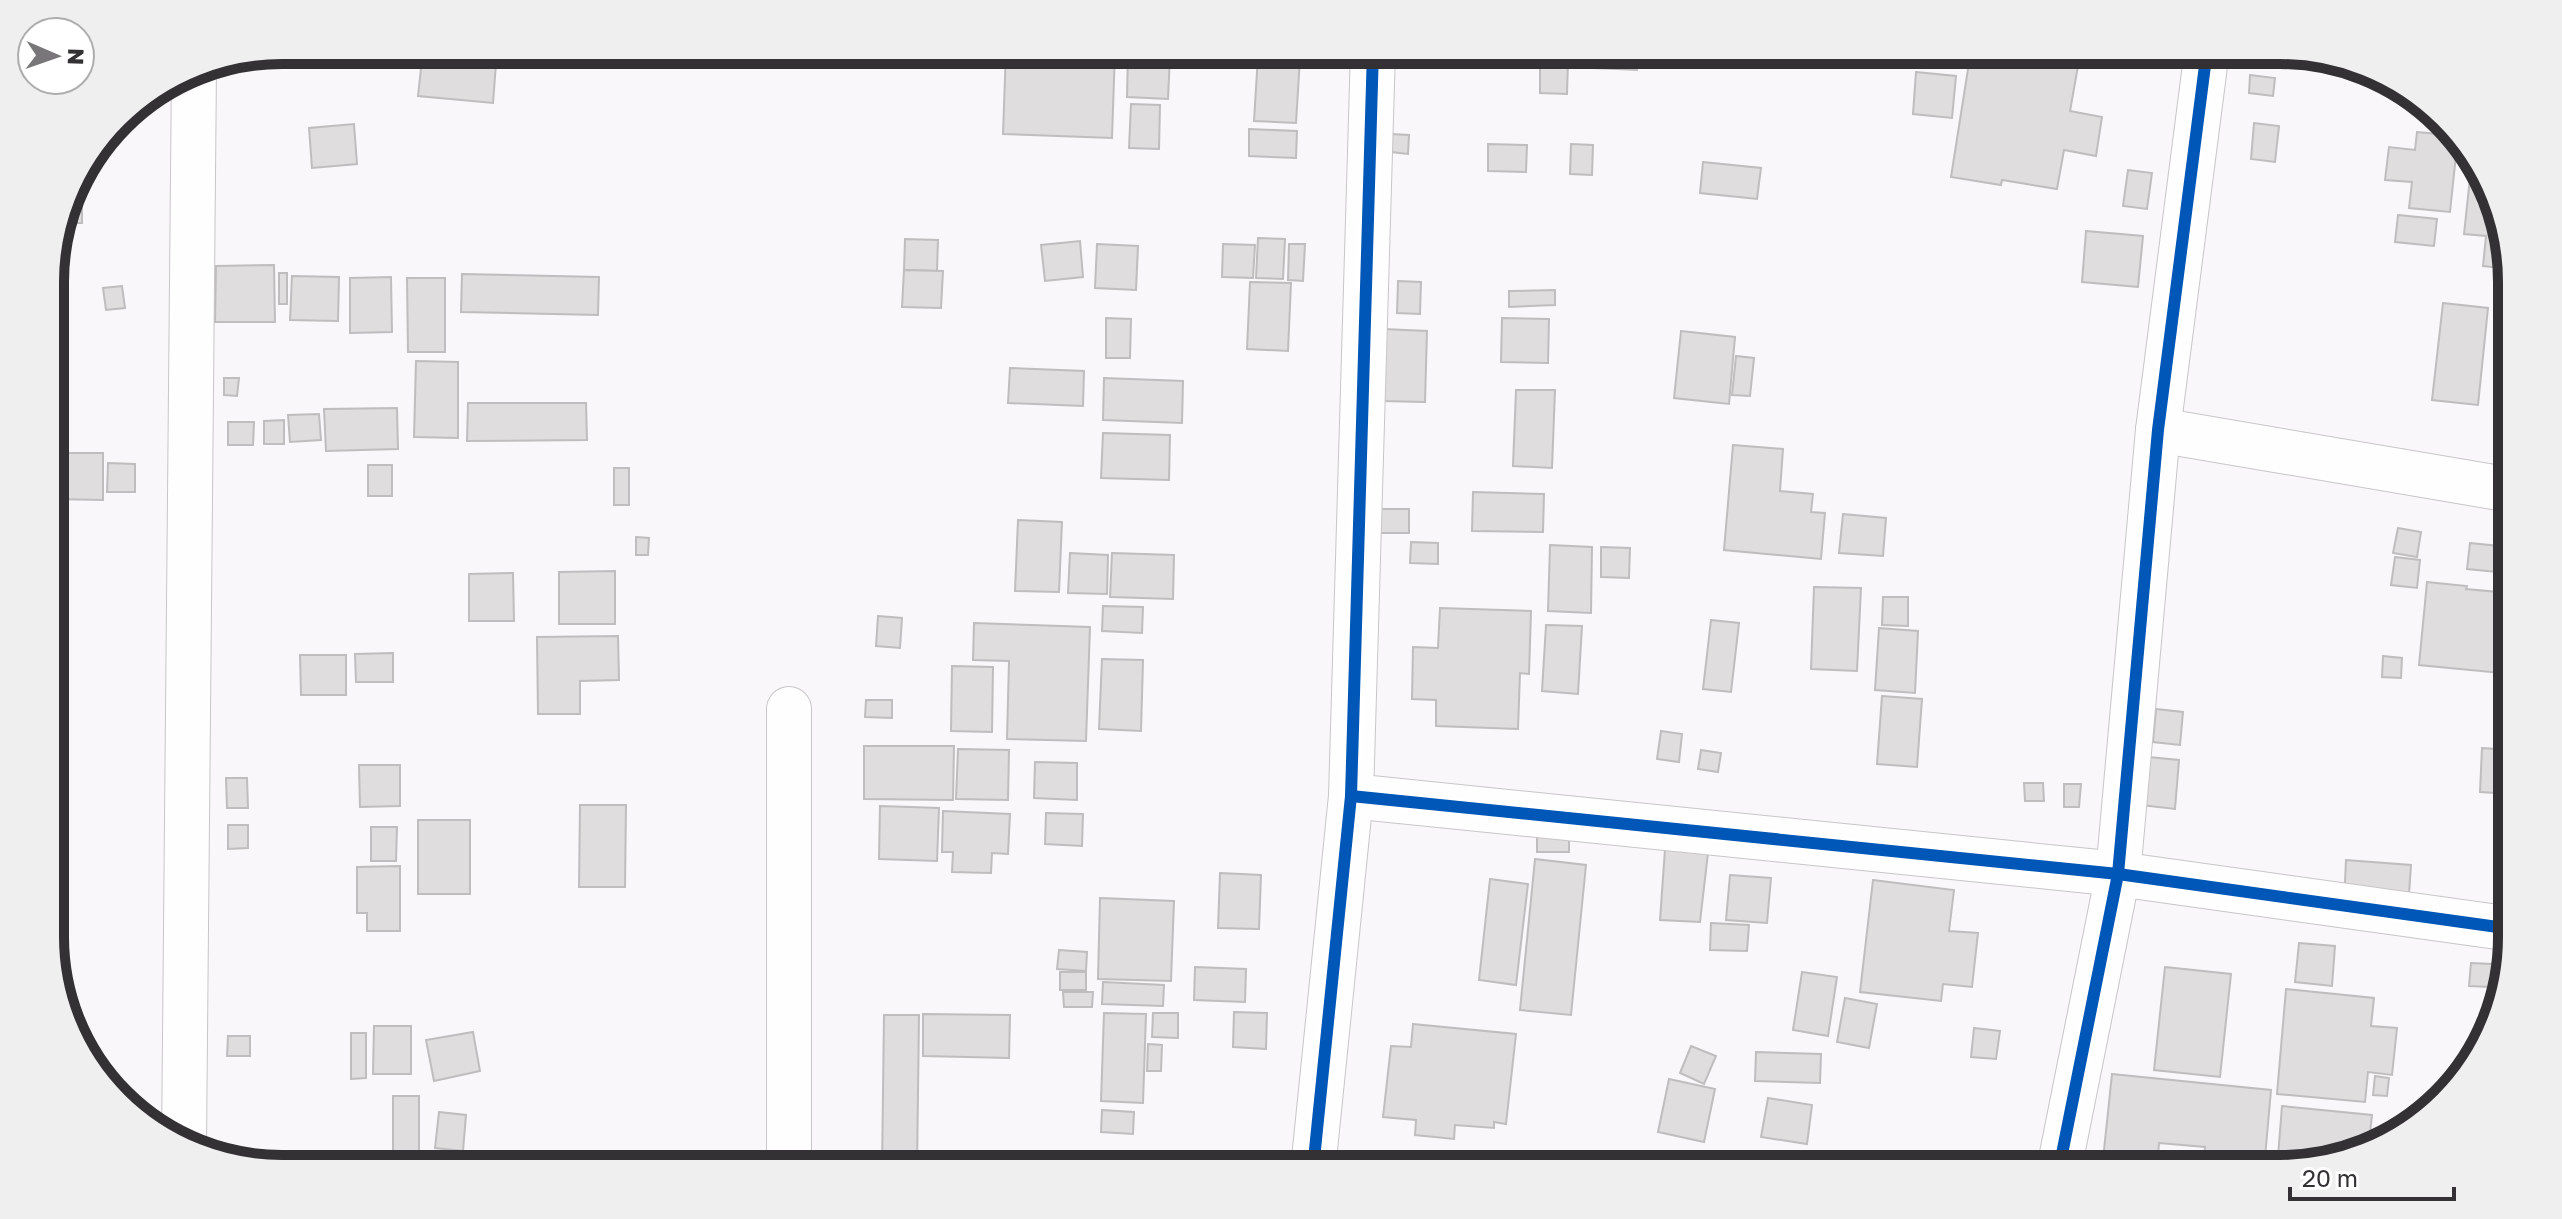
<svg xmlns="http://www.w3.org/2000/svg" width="2562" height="1219" viewBox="0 0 2562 1219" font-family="'Golos Text',sans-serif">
<rect width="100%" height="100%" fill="#f9f7f9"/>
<g fill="#dfddde" stroke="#bfbdbd" stroke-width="2">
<polygon points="423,50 497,50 493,103 418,96"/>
<polygon points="1006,50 1115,50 1112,138 1003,134"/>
<polygon points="1579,50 1590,50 1590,68 1579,67"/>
<polygon points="1595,50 1654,50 1654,53 1638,52 1637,70 1594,68"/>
<polygon points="1918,50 1951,50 1949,62 1917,56"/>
<polygon points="1971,50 1988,50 2078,66 2070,111 2102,117 2096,156 2064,150 2057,189 2002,180 2001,185 1951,177"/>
<polygon points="1128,53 1170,55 1168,99 1127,97"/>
<polygon points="1258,55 1300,58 1296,123 1254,121"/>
<polygon points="1540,61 1568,62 1567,94 1540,93"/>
<polygon points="1916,72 1956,76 1952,118 1913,114"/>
<polygon points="2250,75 2275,78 2273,96 2249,93"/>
<polygon points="1131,104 1160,105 1159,149 1129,148"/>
<polygon points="2254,123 2279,126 2275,162 2251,159"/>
<polygon points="354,124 357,164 312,168 309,128"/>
<polygon points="1249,129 1297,131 1296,158 1249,156"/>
<polygon points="2417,132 2458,136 2450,212 2409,208 2412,182 2385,180 2389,147 2415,150"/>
<polygon points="1391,134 1409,135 1408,154 1391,152"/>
<polygon points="1488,144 1527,145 1526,172 1488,171"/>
<polygon points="1571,144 1593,145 1592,175 1570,174"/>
<polygon points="2472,159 2510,252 2510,269 2483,266 2486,236 2464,234"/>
<polygon points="1703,162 1761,168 1757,199 1700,193"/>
<polygon points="2128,170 2152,173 2147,209 2123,206"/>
<polygon points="77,176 82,176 82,223 62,223"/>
<polygon points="2398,215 2437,219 2434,246 2395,242"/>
<polygon points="2086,231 2143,236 2138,287 2082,282"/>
<polygon points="1258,238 1285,239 1283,279 1256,278"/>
<polygon points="905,239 938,240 937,271 904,270"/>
<polygon points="1080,241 1083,277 1045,281 1041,245"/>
<polygon points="1097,244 1138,246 1136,290 1095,288"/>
<polygon points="1223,244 1255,245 1253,278 1222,277"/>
<polygon points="1289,244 1305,244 1303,281 1288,280"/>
<polygon points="274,265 275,322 215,322 216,266"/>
<polygon points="904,270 943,271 941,308 902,307"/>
<rect x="279" y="273" width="8" height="31"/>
<polygon points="462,274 599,277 598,315 461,312"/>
<polygon points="292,276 339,277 338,321 290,320"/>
<polygon points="391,277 392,332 350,333 350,278"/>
<polygon points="407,278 445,278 445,352 408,352"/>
<polygon points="1398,281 1421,282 1420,314 1397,313"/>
<polygon points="1250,282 1291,283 1288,351 1247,349"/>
<polygon points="122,286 125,308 106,310 103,288"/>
<polygon points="1555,290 1555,305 1509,307 1509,291"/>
<polygon points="2443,303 2488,308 2478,405 2432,400"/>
<polygon points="1106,318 1131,319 1130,358 1106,358"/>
<polygon points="1502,318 1549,319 1548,363 1501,362"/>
<polygon points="1384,329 1427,331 1425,402 1382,401"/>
<polygon points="1681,331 1735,337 1729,404 1674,398"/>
<polygon points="1736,356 1754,358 1750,396 1732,395"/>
<polygon points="416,361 458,362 458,438 414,437"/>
<polygon points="1010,368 1084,371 1083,406 1008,403"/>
<polygon points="224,378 239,378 237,396 224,395"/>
<polygon points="1104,378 1183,381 1182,423 1103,420"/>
<polygon points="1516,390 1555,390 1552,468 1513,466"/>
<polygon points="468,403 586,403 587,440 467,441"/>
<polygon points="397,408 398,449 326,451 324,409"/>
<polygon points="319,414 321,440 290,442 288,415"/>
<polygon points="284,420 284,444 264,444 264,421"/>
<polygon points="228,422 254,422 253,445 228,445"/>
<polygon points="1103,433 1170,435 1169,480 1101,478"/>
<polygon points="1733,445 1783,449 1780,491 1813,494 1811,512 1825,513 1821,559 1724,550"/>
<polygon points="51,453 103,453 103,500 51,499"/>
<polygon points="108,463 135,464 135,492 107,492"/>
<rect x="368" y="465" width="24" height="31"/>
<rect x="614" y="468" width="15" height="37"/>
<polygon points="1473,492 1544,494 1543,532 1472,531"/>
<polygon points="1381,509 1409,509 1409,533 1380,533"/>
<polygon points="1843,514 1886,518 1883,556 1839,553"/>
<polygon points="1018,520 1062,522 1059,592 1015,591"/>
<polygon points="2398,528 2421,532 2417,557 2393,553"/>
<polygon points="636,537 649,538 648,555 636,555"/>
<polygon points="1411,542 1438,543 1438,564 1410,563"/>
<polygon points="2470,543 2499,546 2497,572 2467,569"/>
<polygon points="1550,545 1592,547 1591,613 1548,611"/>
<polygon points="1601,547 1630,548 1629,578 1601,577"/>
<polygon points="1070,553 1108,555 1107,594 1068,593"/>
<polygon points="1112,553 1174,555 1173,599 1110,597"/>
<polygon points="2395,557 2420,560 2417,588 2391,585"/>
<polygon points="615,571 615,624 559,624 559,572"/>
<polygon points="513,573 514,621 469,621 469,574"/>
<polygon points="2427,582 2467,586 2466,589 2498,592 2497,596 2511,597 2511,674 2419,665"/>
<polygon points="1814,587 1861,588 1857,671 1811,669"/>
<polygon points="1883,597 1908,597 1908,626 1882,625"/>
<polygon points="1103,606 1143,607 1142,633 1102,631"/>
<polygon points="1440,608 1531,611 1529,674 1520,673 1518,729 1436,726 1436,700 1412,699 1413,647 1438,648"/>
<polygon points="878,616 902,618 900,648 876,646"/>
<polygon points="1711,620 1739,623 1731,692 1703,689"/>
<polygon points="974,623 1090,627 1086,741 1007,739 1009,661 973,660"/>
<polygon points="1546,625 1582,626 1578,694 1542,691"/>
<polygon points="1879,628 1918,631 1915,693 1875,690"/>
<polygon points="618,636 619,680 580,681 580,714 538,714 537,637"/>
<polygon points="393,653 393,682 356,682 355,654"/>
<polygon points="300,655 346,655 346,695 301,695"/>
<polygon points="2383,656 2402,658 2401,678 2382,677"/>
<polygon points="1102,659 1143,660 1141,731 1099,729"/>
<polygon points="952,666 993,667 992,732 951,731"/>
<polygon points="1882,696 1922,699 1917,767 1877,764"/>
<polygon points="866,700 892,700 892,718 865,717"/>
<polygon points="2156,709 2183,712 2180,745 2153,742"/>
<polygon points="1661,731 1682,734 1679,762 1657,759"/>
<polygon points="864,746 954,746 953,800 864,799"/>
<polygon points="2482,748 2511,750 2512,794 2480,792"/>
<polygon points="958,749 1009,750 1008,800 956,799"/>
<polygon points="1701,750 1721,753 1718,772 1698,769"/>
<polygon points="2138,756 2179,760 2175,809 2133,804"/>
<polygon points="1035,762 1077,763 1077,800 1034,798"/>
<polygon points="359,765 400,765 400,806 360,807"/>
<polygon points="226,778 247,778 248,808 227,808"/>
<polygon points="2024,783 2043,783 2044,801 2025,801"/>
<polygon points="2064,784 2081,784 2079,807 2064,807"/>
<polygon points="580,805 626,805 625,887 579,887"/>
<polygon points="880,806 939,808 937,861 879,859"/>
<polygon points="943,811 1010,814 1008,854 992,853 991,873 952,872 953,852 942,852"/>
<polygon points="1046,813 1083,814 1082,846 1045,844"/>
<rect x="418" y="820" width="52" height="74"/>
<polygon points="228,825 248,825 248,848 228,849"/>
<polygon points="371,827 397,827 396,861 371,861"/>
<polygon points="1569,830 1569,852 1537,852 1537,831"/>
<polygon points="1665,849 1708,853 1700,922 1660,920"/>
<polygon points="1535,859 1586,865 1571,1015 1520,1010"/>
<polygon points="2346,860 2411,865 2408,909 2344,904"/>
<polygon points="400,866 400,931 367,931 367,913 357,913 357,867"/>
<polygon points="1220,873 1261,875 1259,929 1218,928"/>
<polygon points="1730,875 1771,878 1767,923 1726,920"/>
<polygon points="52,876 59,876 60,921 52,921"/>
<polygon points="1490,879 1528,884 1516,985 1479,980"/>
<polygon points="1873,880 1954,890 1949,931 1978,933 1972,987 1943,984 1941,1001 1860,992"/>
<polygon points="1100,898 1174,901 1171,981 1098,979"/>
<polygon points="1711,923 1749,925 1747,951 1710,950"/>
<polygon points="2299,943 2335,946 2332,986 2295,982"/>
<polygon points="1059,950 1087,952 1086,971 1057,969"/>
<polygon points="2471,963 2492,964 2490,987 2469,986"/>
<polygon points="1195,967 1246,969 1245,1002 1194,1000"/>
<polygon points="2165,967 2231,974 2220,1077 2154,1070"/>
<rect x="1060" y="972" width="26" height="18"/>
<polygon points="1802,972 1837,977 1828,1036 1793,1030"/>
<polygon points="1103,982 1164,985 1163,1006 1102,1004"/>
<polygon points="2286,989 2374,998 2371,1026 2397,1028 2392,1075 2368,1072 2365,1102 2277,1094"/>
<polygon points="1063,992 1093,992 1092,1007 1064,1007"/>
<polygon points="1845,998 1877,1004 1869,1048 1837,1042"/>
<polygon points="1234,1012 1267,1013 1266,1049 1233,1047"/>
<polygon points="1104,1013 1146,1014 1143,1103 1101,1101"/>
<polygon points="1153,1013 1178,1013 1178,1038 1152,1037"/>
<polygon points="923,1014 1010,1015 1009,1058 923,1056"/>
<polygon points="884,1015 919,1015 917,1169 882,1169"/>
<polygon points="1413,1024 1516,1034 1506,1124 1494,1122 1494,1128 1455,1125 1454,1139 1415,1135 1416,1120 1383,1117 1391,1046 1411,1047"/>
<polygon points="374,1026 411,1026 411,1074 373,1074"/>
<polygon points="1974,1028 2000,1031 1996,1059 1971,1057"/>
<polygon points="473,1032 480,1071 434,1081 426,1040"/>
<polygon points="351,1033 366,1033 366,1078 351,1079"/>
<polygon points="228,1036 250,1036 250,1056 227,1056"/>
<polygon points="1148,1044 1162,1045 1161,1071 1147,1071"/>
<polygon points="1691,1046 1716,1056 1704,1084 1680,1073"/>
<polygon points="1756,1052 1821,1054 1820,1083 1755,1081"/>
<polygon points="2112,1074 2271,1090 2264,1169 2203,1169 2205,1147 2159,1143 2157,1169 2102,1169"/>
<polygon points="2375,1076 2389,1078 2387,1096 2373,1095"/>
<polygon points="1669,1079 1715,1089 1704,1142 1658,1132"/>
<rect x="393" y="1096" width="26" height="55"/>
<polygon points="1768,1098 1812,1105 1807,1144 1761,1137"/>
<polygon points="2282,1106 2372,1115 2369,1143 2320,1158 2320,1160 2295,1169 2277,1169"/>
<polygon points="1102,1110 1134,1112 1133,1134 1101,1132"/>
<polygon points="439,1112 466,1115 463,1151 435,1148"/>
</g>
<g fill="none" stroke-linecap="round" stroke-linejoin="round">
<defs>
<g id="minor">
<polyline points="2158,430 2511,490"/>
<polyline points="789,709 789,1169"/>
<polyline points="1351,796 2118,874 2512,929"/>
<polyline points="184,1144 194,67"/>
<polyline points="1313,1169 1351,796 1373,50"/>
<polyline points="2059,1169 2118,874 2158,430 2207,50"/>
</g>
</defs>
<use href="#minor" stroke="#c8c6c8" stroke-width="46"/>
<use href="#minor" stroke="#fefefe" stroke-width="44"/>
<defs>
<g id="cycleway">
<polyline points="1351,796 2118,874 2512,929"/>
<polyline points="1313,1169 1351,796 1373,50"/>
<polyline points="2059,1169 2118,874 2158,430 2207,50"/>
</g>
</defs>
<use href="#cycleway" stroke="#fff" stroke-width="17"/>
<use href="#cycleway" stroke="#0057b8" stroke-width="12"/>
</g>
<path d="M0 0H2562V1219H0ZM282 64H2280A218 218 0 0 1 2498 282V937A218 218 0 0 1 2280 1155H282A218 218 0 0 1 64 937V282A218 218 0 0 1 282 64Z" fill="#efefef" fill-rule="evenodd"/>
<path fill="none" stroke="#333133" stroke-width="10" d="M282 64H2280A218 218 0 0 1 2498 282V937A218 218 0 0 1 2280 1155H282A218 218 0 0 1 64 937V282A218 218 0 0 1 282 64Z"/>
<g transform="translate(56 56) rotate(92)"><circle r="38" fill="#ffffff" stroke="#adadad" stroke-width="2"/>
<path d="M0-6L14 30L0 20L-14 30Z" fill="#787678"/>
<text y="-12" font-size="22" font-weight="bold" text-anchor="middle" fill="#333133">N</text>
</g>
<path d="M2290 1187v12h164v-12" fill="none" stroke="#333133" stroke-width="4"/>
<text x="2302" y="1187" font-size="24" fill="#333133" stroke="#ffffff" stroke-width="6" paint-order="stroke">20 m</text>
</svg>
